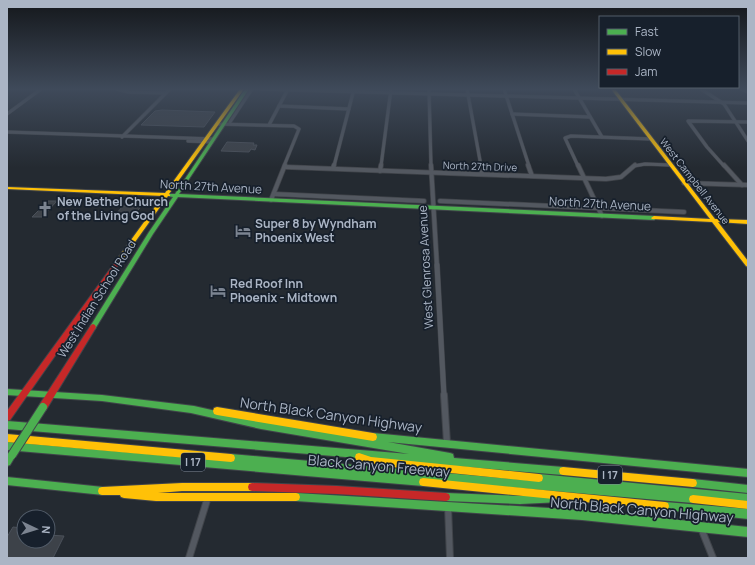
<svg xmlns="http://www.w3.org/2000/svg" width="755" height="565" viewBox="0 0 755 565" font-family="Manrope,sans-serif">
<rect width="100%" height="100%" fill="#242a31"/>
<g fill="#3d4249" stroke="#4b515a">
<polygon points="162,110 215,112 204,127 141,125 155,111"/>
<polygon points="227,142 254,143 253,145 257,145 255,150 251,149 249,152 221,151"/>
<polygon points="48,201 57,201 42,217 32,217"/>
<polygon points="123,206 141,206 134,216 115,215"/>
<polygon points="13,527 22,528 20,533 24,533 24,541 48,541 48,535 64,536 53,558 7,558 7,537"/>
</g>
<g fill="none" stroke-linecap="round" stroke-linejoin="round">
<defs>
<g id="street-far3">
<polyline points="116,89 129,92 166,93"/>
<polyline points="261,89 748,103"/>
<polyline points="429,89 431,166"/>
<polyline points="467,89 481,166"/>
<polyline points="504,89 529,166"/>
<polyline points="574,89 602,137"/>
<polyline points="701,89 724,104 748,141"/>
<polyline points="741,89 748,92"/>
<polyline points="279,106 349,109"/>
<polyline points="7,114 41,89"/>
<polyline points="512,114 590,117"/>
<polyline points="230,122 252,89"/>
<polyline points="217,124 294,126 299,129 284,166"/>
<polyline points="269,125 288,89"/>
<polyline points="7,132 213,139"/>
<polyline points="122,137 170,89"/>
<polyline points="188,141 211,142"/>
<polyline points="334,166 354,89"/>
<polyline points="381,166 391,89"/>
<polyline points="578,166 565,138 571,136 651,139"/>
<polyline points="634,166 645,164 670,165"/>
<polyline points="724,166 707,147 688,121 748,122"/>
</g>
<g id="street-far2">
<polyline points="431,165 437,266"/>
<polyline points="480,165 482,174"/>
<polyline points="528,165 532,176"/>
<polyline points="578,165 602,216"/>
<polyline points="724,165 742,185"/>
<polyline points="285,167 606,179 621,177 635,165"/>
<polyline points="333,168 334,165"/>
<polyline points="380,171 381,165"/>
<polyline points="684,183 748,185"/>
<polyline points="274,194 424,201"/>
<polyline points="271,200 285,165"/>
<polyline points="440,201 684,212"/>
</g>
<polyline id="street-far1" points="437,265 444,396"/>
<g id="street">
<polyline points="444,395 447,443"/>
<polyline points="448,506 450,558"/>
<polyline points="701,528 713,558"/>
<polyline points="189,558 208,497"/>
</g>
<g id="fast">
<polygon points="245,89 249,89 179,194 654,216 657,218 654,220 178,197 153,234 95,329 93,330 91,329 90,327 91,325 149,232 173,197 168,196 166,195 168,194 175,194"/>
<polygon points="7,389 102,395 194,406 261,421 370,439 369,437 370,434 373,433 748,469 748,477 388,442 450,453 453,454 454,458 563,467 566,468 567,471 566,474 563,475 7,429 7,421 409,454 261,429 191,413 102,401 7,395"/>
<polygon points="7,442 228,461 227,458 228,455 231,454 536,481 535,478 536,475 539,474 748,494 748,502 697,498 697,499 696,502 693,503 426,480 427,482 426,485 423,486 7,450"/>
<path d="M12,451L15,452L16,455L10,465L7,466C7,460 5,454 12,451Z"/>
<polygon points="7,477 103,487 106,488 107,491 106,494 103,495 7,485"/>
<polygon points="693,479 748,485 748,493 693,487 690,486 689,483 690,480"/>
<polygon points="296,493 582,510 748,527 748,537 582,520 296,501 293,500 292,497 293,494"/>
<polygon points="446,493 520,496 561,494 564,495 565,498 564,501 561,502 520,504 446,501 443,500 442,497 443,494"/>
<polygon points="665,502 748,509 748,519 665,510 662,509 661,506 662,503"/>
</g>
<g id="slow">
<polygon points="240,89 244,89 169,194 170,195 170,196 168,196 120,263 118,264 115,262 163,196 7,189 7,187 165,193"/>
<polygon points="611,89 615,89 715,219 748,220 748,224 718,222 748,261 748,267 746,266 712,222 652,219 651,218 654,216 710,219"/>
<polygon points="217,407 373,433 376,434 377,437 376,440 373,441 217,415 214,414 213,411 214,408"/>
<polygon points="7,434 231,454 234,455 235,458 234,461 231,462 7,442"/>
<polygon points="359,453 371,457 539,474 542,475 543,478 542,481 539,482 371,465 356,460 355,457 356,454"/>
<polygon points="563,467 693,479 696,480 697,483 696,486 693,487 563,475 560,474 559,471 560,468"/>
<polygon points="423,478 665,502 668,503 669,506 668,509 665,510 423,486 420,485 419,482 420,479"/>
<polygon points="182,483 252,483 255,484 256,487 255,490 252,491 182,491 158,493 296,493 299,494 300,497 299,500 296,501 156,501 124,498 121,497 120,495 102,495 99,494 98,491 99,488 102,487"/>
<polygon points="693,495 748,501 748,509 693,503 690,502 689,499 690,496"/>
</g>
<g id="jam">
<polygon points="118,260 121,262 120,263 10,420 7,421 7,411 116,261"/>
<polygon points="93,324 95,325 96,327 95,329 46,410 43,411 40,410 39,407 40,404 91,325"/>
<polygon points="252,483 337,486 446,493 449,494 450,497 449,500 446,501 337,494 252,491 249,490 248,487 249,484"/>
</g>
</defs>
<use href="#street-far3" stroke="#40444a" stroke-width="4"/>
<use href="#street-far2" stroke="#40444a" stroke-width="5.5"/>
<use href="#street-far1" stroke="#40444a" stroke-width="6"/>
<use href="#street" stroke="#40444a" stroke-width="8"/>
<use href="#fast" stroke="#40444a" stroke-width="2"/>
<use href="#slow" stroke="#40444a" stroke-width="2"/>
<use href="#jam" stroke="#40444a" stroke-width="2"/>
<use href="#street-far3" stroke="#535860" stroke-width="3"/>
<use href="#street-far2" stroke="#535860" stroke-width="4"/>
<use href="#street-far1" stroke="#535860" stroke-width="5"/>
<use href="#street" stroke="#535860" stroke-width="6"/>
<use href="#fast" fill="#4caf50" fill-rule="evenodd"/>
<use href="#slow" fill="#ffc107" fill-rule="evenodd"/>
<use href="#jam" fill="#c62828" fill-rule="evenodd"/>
<defs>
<polyline id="fast-bridge" points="12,455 43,407"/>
</defs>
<use href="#fast-bridge" stroke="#40444a" stroke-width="10" stroke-linecap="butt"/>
<use href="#fast-bridge" stroke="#4caf50" stroke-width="8"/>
</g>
<linearGradient id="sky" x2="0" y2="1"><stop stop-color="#14171b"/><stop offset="0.53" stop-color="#3f4a5a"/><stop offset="1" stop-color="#3f4a5a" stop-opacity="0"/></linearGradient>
<rect width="755" height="168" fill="url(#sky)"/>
<defs>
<symbol id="church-bare" viewBox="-9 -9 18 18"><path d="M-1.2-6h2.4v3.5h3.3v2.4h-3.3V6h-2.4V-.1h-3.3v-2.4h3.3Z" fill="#7c8491" stroke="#17202c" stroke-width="2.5" paint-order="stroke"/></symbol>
<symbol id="hotel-bare" viewBox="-9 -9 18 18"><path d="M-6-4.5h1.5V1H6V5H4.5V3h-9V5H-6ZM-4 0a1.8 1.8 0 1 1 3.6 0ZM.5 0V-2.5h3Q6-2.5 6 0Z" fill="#7c8491" stroke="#17202c" stroke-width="2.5" paint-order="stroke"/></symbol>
</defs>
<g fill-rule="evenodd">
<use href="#church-bare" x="34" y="198" width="22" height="22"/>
<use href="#hotel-bare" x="232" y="220" width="22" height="22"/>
<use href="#hotel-bare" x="207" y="280" width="22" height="22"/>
</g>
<g text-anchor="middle" stroke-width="3.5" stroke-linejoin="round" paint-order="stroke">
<g font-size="10" fill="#abb5c5" stroke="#17202c">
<text transform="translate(480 166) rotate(2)" y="4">North 27th Drive</text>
<text transform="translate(695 181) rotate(52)" y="4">West Campbell Avenue</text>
</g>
<g fill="#17202c" stroke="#7f8897" stroke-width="1">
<rect x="181" y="453" width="24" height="18" rx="3"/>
<rect x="598" y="466" width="24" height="18" rx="3"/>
</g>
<g font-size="11" font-weight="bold" fill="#abb5c5">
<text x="193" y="466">I 17</text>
<text x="610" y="479">I 17</text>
</g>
<g font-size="12" fill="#abb5c5" stroke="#17202c">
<text transform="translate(211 187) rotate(3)" y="4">North 27th Avenue</text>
<text transform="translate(600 204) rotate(3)" y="4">North 27th Avenue</text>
<text transform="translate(426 267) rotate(-93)" y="4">West Glenrosa Avenue</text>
<text transform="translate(97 299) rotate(-58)" y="4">West Indian School Road</text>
</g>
<g font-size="12" font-weight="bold" fill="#abb5c5" stroke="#17202c" text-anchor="start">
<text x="57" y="206">New Bethel Church<tspan x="57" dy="14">of the Living God</tspan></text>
<text x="255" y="228">Super 8 by Wyndham<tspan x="255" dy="14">Phoenix West</tspan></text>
<text x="230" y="288">Red Roof Inn<tspan x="230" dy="14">Phoenix - Midtown</tspan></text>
</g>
<g font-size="14" fill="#abb5c5" stroke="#17202c">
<text transform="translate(331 415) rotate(8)" y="5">North Black Canyon Highway</text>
<text transform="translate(379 466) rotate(5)" y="5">Black Canyon Freeway</text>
<text transform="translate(642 510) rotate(5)" y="5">North Black Canyon Highway</text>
</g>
</g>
<rect width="755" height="565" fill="none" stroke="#abb5c5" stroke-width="16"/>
<rect x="599" y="16" width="140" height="72" fill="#17202c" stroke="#525c69"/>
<rect x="607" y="29" width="20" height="6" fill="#4caf50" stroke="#525c69"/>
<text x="635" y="36" font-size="12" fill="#abb5c5">Fast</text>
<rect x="607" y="49" width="20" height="6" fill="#ffc107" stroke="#525c69"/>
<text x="635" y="56" font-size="12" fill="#abb5c5">Slow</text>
<rect x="607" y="69" width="20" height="6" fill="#c62828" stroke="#525c69"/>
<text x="635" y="76" font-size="12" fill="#abb5c5">Jam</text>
<g transform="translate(36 529) rotate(94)"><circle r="19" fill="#17202c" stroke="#525c69"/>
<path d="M0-3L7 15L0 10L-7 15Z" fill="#7c8491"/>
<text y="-6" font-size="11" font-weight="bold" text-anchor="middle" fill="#abb5c5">N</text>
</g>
</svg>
